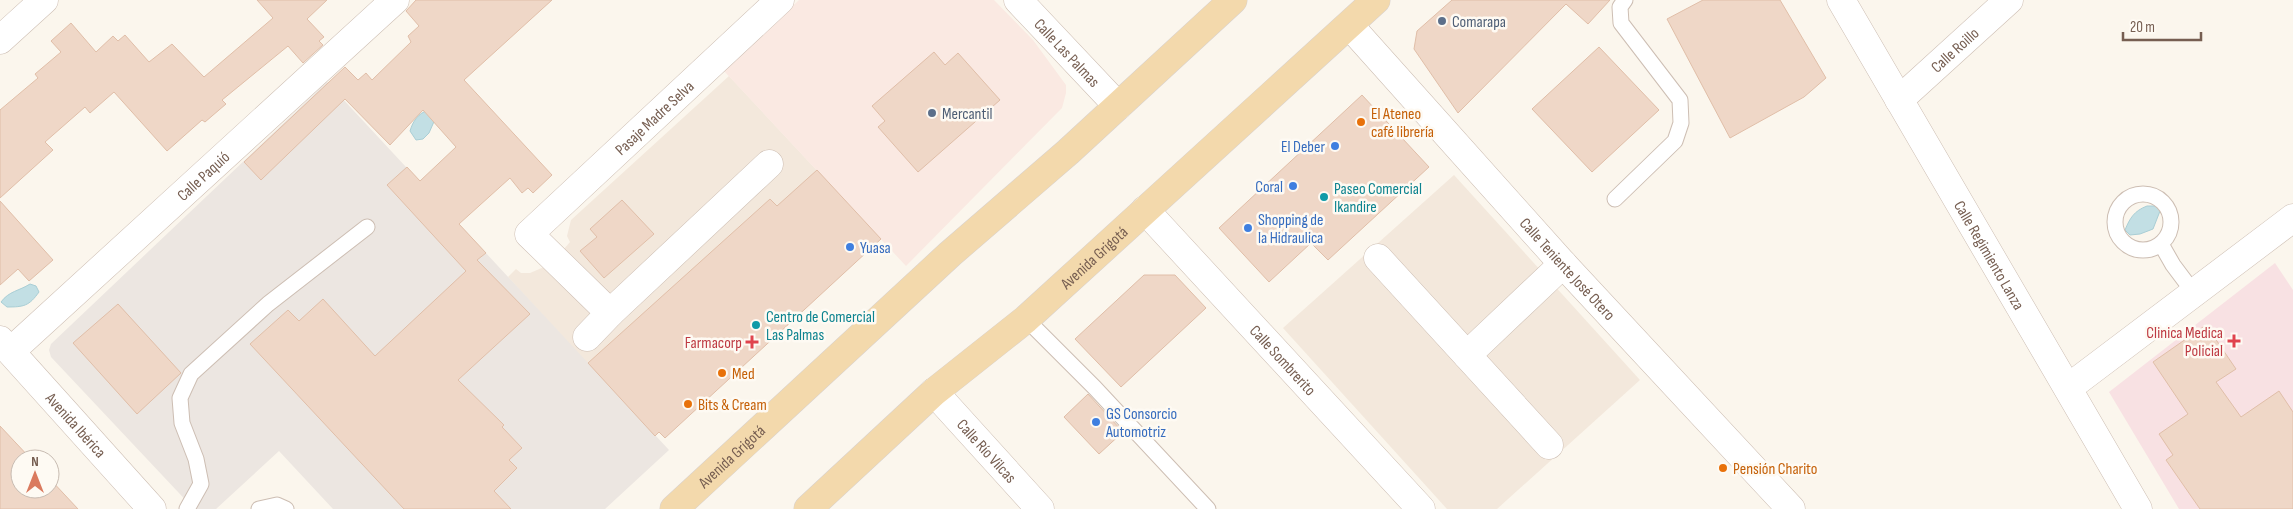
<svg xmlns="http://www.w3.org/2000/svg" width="2293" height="509" viewBox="0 0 2293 509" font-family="'Sofia Sans Condensed',sans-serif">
<rect width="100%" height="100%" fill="#fbf6ed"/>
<g fill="#f3e8dc">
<polygon points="729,76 852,208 631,411 508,277 516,269 521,273 530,273 551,264 570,242 567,236 571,220"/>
<polygon points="1454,175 1640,380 1497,509 1447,509 1283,328"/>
</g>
<polygon fill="#fae9e2" points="799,0 994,0 1033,40 1066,85 1066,93 1062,108 906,266 724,71"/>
<polygon fill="#ece6e1" points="327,82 669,450 605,509 333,509 279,451 216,509 194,509 51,357 49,350 51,344"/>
<polygon fill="#f8e1e3" points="2275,263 2293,290 2293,509 2179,509 2109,392"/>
<g fill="#c2dfe4" stroke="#a9ced5">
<path d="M429,110L436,117L429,133L423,139L416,140L410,131C413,121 418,113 429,110Z"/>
<path d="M2147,206H2155L2160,211L2153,229L2140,234L2130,235L2125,230C2130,218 2134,211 2147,206Z"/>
<path d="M30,284L36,286L39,292C29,306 24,307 7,307L1,302C9,291 19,291 30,284Z"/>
</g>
<g fill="#efd7c7" stroke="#e0bea8">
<polygon points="257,0 327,0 307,19 324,37 319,41 323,45 303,63 288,46 222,100 226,104 205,122 202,120 167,151 114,92 90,113 85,107 45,142 53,150 0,198 0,110 38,78 35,74 61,52 51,41 71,23 96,52 113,36 118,41 125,35 149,62 172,44 204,77 273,18"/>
<polygon points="416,0 552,0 464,80 552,175 533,193 528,188 522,193 510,178 459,224 486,253 477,260 530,314 458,380 504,425 502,427 522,448 509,460 517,468 494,491 511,509 404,509 250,344 288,310 299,321 323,299 375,356 466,271 387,185 407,167 420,181 456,147 423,110 390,145 345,99 261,180 244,162 345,67 358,80 366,73 372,80 411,42 408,36 419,26 406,11"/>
<polygon points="1452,0 1610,0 1588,24 1566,4 1458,113 1414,49 1417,31"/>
<polygon points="1703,0 1780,0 1826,78 1804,97 1730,138 1667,19"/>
<polygon points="1599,47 1659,110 1592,172 1532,109"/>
<polygon points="934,52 945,65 958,53 1000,100 918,172 878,127 885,121 872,106"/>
<polygon points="1362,95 1429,167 1328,260 1311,243 1269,282 1219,228"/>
<polygon points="817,170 881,239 665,438 659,432 655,436 588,363 770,199 777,206"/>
<polygon points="622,200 654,234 604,278 580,251 597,237 590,229"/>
<polygon points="0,201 53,260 29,281 18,269 0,285"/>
<polygon points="1144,275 1175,275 1206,308 1121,387 1075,339"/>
<polygon points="118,304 181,373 137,414 73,343"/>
<polygon points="2206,325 2236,369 2216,382 2241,417 2279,391 2293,412 2293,509 2200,509 2166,460 2173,455 2159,434 2188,414 2153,362"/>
<polygon points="1088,394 1123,432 1099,454 1064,417"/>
<polygon points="0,426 31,459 20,459 20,489 50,489 50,479 78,509 0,509"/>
</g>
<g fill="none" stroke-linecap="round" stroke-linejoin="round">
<defs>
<g id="service">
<circle cx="2143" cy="222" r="28"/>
<polyline points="1615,199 1675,141 1681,123 1680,100 1621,23 1620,7 1625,0"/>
<polyline points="2161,244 2173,265 2194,293"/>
<polyline points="1026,319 1095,388 1208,509"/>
<polyline points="187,509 201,484 196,459 182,423 180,398 191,374 268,304 367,227"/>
<polyline points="259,509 277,505 286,509"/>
</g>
<g id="minor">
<path id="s1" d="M1018,0L1118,106"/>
<path id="s2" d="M1841,0L2138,509"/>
<path id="s3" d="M1350,26L1563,264L1791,509"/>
<polyline points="0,40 44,0"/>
<path id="s4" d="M1899,100L2009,0"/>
<path id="s5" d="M769,164L610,313L529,234L780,0"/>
<path id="s6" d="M1145,210L1421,509"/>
<polyline points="1378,258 1549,445"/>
<polyline points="587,337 610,313"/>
<path id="s7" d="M11,351L395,0"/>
<polyline points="1467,355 1563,264"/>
<polyline points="2068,388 2293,218"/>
<path id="s8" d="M934,392L1040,509"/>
</g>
<g id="tertiary">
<path id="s9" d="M0,340L152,509"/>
</g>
<g id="primary">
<path id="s10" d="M674,509L950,254L1068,152L1233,0"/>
<path id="s11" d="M808,509L934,392L1026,319L1376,0"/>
</g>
</defs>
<use href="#service" stroke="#cdbeb3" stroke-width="17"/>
<use href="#minor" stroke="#cdbeb3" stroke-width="29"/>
<use href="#tertiary" stroke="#cdbeb3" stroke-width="29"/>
<use href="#primary" stroke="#d9d2ce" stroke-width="29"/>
<use href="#service" stroke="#fff" stroke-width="15"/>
<use href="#minor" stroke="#fff" stroke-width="28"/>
<use href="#tertiary" stroke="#fff" stroke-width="28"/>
<use href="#primary" stroke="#f3d9ac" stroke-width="28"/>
</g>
<g fill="#5c6f8a" stroke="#fefaf3" stroke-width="2">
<circle cx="1442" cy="21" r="5"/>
<circle cx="932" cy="113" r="5"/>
</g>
<g fill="#e8710a" stroke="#fefaf3" stroke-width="2">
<circle cx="1361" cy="122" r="5"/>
<circle cx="722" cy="373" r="5"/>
<circle cx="688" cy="404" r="5"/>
<circle cx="1723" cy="468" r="5"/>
</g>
<g fill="#3f7fe0" stroke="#fefaf3" stroke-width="2">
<circle cx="1335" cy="146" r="5"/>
<circle cx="1293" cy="186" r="5"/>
<circle cx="1248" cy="228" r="5"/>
<circle cx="850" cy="247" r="5"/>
<circle cx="1096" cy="422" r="5"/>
</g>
<g fill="#0f9aa8" stroke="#fefaf3" stroke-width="2">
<circle cx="1324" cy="197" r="5"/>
<circle cx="756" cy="325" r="5"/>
</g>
<g fill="#e0444e" stroke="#fefaf3" stroke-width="2">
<path d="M2231.5 333.5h5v5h5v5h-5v5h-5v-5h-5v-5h5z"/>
<path d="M749.5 334.5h5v5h5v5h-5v5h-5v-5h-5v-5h5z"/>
</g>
<g text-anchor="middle" stroke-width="5" stroke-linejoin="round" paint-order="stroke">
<g font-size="16" fill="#4e5e75" stroke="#fefaf3" text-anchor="start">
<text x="1452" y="27">Comarapa</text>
<text x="942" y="119">Mercantil</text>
</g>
<g font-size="16" fill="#765e51" stroke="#fefaf3">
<text dy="6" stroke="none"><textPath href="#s4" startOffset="75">Calle Roillo</textPath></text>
<text dy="6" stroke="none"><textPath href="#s1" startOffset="72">Calle Las Palmas</textPath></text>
<text dy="6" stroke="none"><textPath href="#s5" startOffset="502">Pasaje Madre Selva</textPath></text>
<text dy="6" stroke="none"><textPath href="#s7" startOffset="260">Calle Paquió</textPath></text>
<text dy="6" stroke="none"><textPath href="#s2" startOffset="295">Calle Regimiento Lanza</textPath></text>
<text dy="6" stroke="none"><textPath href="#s11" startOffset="381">Avenida Grigotá</textPath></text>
<text dy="6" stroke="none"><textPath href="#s3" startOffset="326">Calle Teniente José Otero</textPath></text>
<text dy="6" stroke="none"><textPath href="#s6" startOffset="204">Calle Sombrerito</textPath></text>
<text dy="6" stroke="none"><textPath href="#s9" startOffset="114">Avenida Ibérica</textPath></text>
<text dy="6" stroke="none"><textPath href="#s8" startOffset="79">Calle Río Vilcas</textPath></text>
<text dy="6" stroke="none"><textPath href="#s10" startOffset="78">Avenida Grigotá</textPath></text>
</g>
<g font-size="16" fill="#c56008" stroke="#fefaf3" text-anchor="start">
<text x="1371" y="119">El Ateneo<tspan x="1371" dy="18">café librería</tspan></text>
<text x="732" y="379">Med</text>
<text x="698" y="410">Bits &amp; Cream</text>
<text x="1733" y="474">Pensión Charito</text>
</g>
<g font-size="16" fill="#366cbe" stroke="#fefaf3" text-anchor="start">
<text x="1325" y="152" text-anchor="end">El Deber</text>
<text x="1283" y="192" text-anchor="end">Coral</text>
<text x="1258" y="225">Shopping de<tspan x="1258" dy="18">la Hidraulica</tspan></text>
<text x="860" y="253">Yuasa</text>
<text x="1106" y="419">GS Consorcio<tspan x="1106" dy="18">Automotriz</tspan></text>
</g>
<g font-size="16" fill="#0d838f" stroke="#fefaf3" text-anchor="start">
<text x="1334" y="194">Paseo Comercial<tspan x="1334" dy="18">Ikandire</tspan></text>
<text x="766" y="322">Centro de Comercial<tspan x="766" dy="18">Las Palmas</tspan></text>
</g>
<g font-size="16" fill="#be3a42" stroke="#fefaf3" text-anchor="end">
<text x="2223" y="338">Clinica Medica<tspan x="2223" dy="18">Policial</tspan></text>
<text x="742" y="348">Farmacorp</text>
</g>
</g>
<g transform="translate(35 474)"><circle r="24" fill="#fefaf3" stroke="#c8bcb2"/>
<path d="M0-4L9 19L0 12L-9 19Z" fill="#da7a5e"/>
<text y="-8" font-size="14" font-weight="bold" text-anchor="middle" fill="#765e51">N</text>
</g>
<path d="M2123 32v8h78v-8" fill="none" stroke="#765e51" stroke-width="2.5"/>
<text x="2130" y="32" font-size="15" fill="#765e51" stroke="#fefaf3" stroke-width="4" paint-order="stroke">20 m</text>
</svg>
